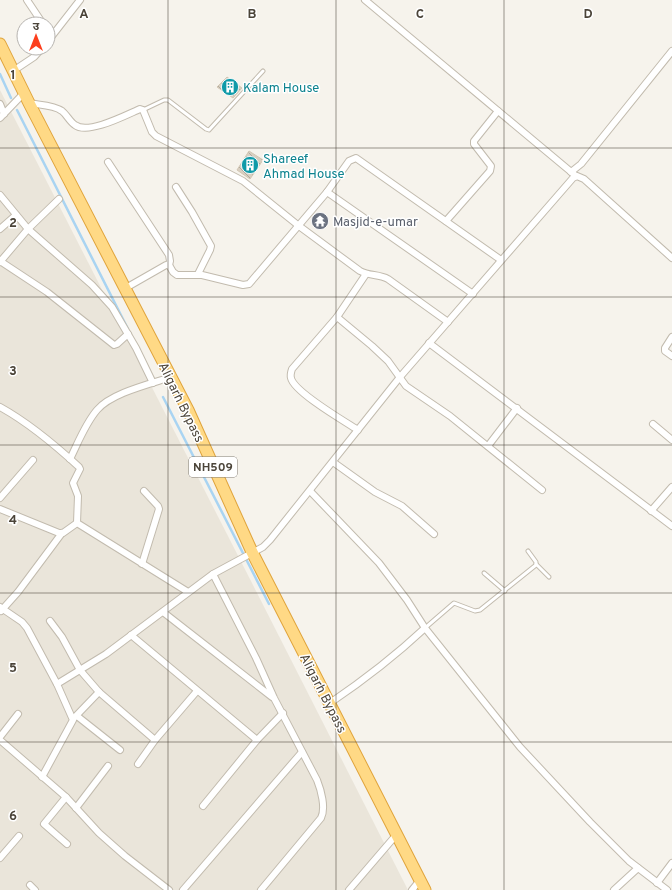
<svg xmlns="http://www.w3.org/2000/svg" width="672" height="890" viewBox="0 0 672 890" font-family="Overpass,'Noto Sans Devanagari',sans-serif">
<defs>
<pattern id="building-back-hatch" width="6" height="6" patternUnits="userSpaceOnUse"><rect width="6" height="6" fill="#d8cfc1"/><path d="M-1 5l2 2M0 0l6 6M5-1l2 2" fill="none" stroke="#b1aa9e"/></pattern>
</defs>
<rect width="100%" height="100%" fill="#f6f3ec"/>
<polygon fill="#eae5da" points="0,90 254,587 408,890 0,890"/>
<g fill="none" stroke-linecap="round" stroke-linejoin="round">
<g stroke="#a9d4f2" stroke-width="2.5">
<polyline points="0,74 11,98"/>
<polyline points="17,110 128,329"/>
<polyline points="163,397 269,604"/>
</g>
</g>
<g fill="url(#building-back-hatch)" stroke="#d3c7b4">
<polygon points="227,77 242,88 233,98 217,87"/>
<polygon points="249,151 263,160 250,179 237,170"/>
</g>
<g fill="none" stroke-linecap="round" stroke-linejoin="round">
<defs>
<g id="service">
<polyline points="143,110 164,100 168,100 206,129 209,130 263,71"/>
<polyline points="536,564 549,577"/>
<polyline points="484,573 505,591"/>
<polyline points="425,628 454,603 475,611 480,610 536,565 536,562 528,551"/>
</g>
<g id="minor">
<polyline points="27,0 43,24"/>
<polyline points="365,0 576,176"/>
<polyline points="48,41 80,0"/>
<polyline points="13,71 34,57 42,48"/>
<path d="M29,103C39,105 54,105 62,111C67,115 70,122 75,125C88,135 126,115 140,109L143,110L152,132L156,136L243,181L299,226L360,271C369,276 379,274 388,279L448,322"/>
<polyline points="0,104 4,114"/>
<polyline points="0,118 24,93"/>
<polyline points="108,162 169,255 170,261 169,265"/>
<polyline points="571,172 581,164 672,51"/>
<polyline points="176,187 192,212 211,246 210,250 198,274"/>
<polyline points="327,192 473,294"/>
<polyline points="0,195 28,229 92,285 112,307 136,348 153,383"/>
<polyline points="446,221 490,171 491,166 474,144 474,141 498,111"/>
<polyline points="0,229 16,215"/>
<polyline points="0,261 47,292 114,345 117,344 128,334"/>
<polyline points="0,262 28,229 59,199"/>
<polyline points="124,289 166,265 169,265 173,272 177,275 202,275 243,285 249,284 327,192 349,161 356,158 501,260"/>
<polyline points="337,317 372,346 388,361 406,386 450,416 542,490"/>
<polyline points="672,337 665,348 665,351 672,356"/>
<polyline points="429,343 672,526"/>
<path d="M0,407C29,423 54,444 79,467L80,469L73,483L78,496L77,523"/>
<polyline points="653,424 672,440"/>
<path d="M358,430C344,421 294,392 291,378C290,375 291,372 292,369L337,317L366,274"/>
<polyline points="488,446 517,408"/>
<path d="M70,459C78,443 85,424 97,410C111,393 150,384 171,377"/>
<polyline points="333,462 375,492 402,506 434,534"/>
<polyline points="310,491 379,563 407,600 425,628 520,747 590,822 629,861 667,890"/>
<polyline points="0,498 33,460"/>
<polyline points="0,509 59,533 63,533 77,523 188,592"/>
<polyline points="651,511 672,487"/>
<polyline points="142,564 159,509 158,506 144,491"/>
<path d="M213,574L256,658L274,698L317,780C321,790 326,808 321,818L261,890"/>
<polyline points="0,607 22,622 27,628 57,684 73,720 42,777"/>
<polyline points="1,611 18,592 62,533"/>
<polyline points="163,612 272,697"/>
<polyline points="50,621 62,637 80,670 99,692 155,740"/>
<polyline points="131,635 257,740"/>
<polyline points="57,684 106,654 213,574 263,547 270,540 400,377 573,178 577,176 584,179 672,258"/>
<path d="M330,703C364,680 395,656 425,628"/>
<polyline points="77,716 120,750"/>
<polyline points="74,718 99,692"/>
<polyline points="0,737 18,714"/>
<polyline points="0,740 66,797 99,833 125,856 169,890"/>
<polyline points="138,764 155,740 197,691"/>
<polyline points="66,797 44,824 67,844"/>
<polyline points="203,806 257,740 283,713"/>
<polyline points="76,808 108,766"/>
<polyline points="0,858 19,836"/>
<polyline points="657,883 672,863"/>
<polyline points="30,885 35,890"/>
<polyline points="183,890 302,752"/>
<polyline points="349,890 397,834"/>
<polyline points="412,890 420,880"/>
<polyline points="614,890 638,868"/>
</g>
<polyline id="trunk" points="0,44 29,103 188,410 252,552 425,890"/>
</defs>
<use href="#service" stroke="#c2bbae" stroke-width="5"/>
<use href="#minor" stroke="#c2bbae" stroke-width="8"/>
<use href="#trunk" stroke="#e0a43c" stroke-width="13"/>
<use href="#service" stroke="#fff" stroke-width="3"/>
<use href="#minor" stroke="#fff" stroke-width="6"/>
<use href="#trunk" stroke="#ffd985" stroke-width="11"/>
</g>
<path fill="none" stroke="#4b4439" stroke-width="1" stroke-opacity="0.55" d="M168,0V890M336,0V890M504,0V890M0,148H672M0,297H672M0,445H672M0,593H672M0,742H672"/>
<defs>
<symbol id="building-disc" viewBox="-11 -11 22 22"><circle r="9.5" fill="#0f9aa8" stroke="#fff"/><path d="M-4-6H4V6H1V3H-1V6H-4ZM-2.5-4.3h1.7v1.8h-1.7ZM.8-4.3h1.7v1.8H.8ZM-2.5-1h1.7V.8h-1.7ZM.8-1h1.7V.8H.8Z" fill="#fff"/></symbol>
<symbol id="temple-disc" viewBox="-11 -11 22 22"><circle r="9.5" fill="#6b7280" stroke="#fff"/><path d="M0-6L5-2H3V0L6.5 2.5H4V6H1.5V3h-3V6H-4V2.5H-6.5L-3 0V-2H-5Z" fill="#fff"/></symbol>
</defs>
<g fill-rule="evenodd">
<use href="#building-disc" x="220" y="77" width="20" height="20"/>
<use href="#building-disc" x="240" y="155" width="20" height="20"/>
<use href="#temple-disc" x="310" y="211" width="20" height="20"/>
</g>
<g text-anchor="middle" stroke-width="3" stroke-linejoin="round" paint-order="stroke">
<rect fill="#fff" stroke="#817c74" stroke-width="1" x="189" y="457" width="48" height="20" rx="3"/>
<g font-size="12" font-weight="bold" fill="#4b4439">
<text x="213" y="471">NH509</text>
</g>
<g font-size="13" fill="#0d838f" stroke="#fff" text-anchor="start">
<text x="243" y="92">Kalam House</text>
<text x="263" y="163">Shareef<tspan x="263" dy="15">Ahmad House</tspan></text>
</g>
<g font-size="13" fill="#5b616d" stroke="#fff" text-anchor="start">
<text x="333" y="226">Masjid-e-umar</text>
</g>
<g font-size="13" fill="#4b4439" stroke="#fff">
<text transform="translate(182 402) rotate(64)" y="5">Aligarh Bypass</text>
<text transform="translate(324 693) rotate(63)" y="5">Aligarh Bypass</text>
</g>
</g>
<g font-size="13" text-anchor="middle" font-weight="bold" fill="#4b4439" stroke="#fff" stroke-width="3" stroke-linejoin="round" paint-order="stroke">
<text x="84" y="18">A</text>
<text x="252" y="18">B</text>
<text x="420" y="18">C</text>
<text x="588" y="18">D</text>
<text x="13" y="79">1</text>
<text x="13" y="227">2</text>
<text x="13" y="375">3</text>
<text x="13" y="524">4</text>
<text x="13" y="672">5</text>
<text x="13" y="820">6</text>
</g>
<g transform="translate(36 36)"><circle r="19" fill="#ffffff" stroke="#b7b4b0"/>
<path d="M0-3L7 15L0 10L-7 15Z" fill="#fc3f1d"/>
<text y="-6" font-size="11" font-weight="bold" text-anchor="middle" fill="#4b4439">उ</text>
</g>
</svg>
